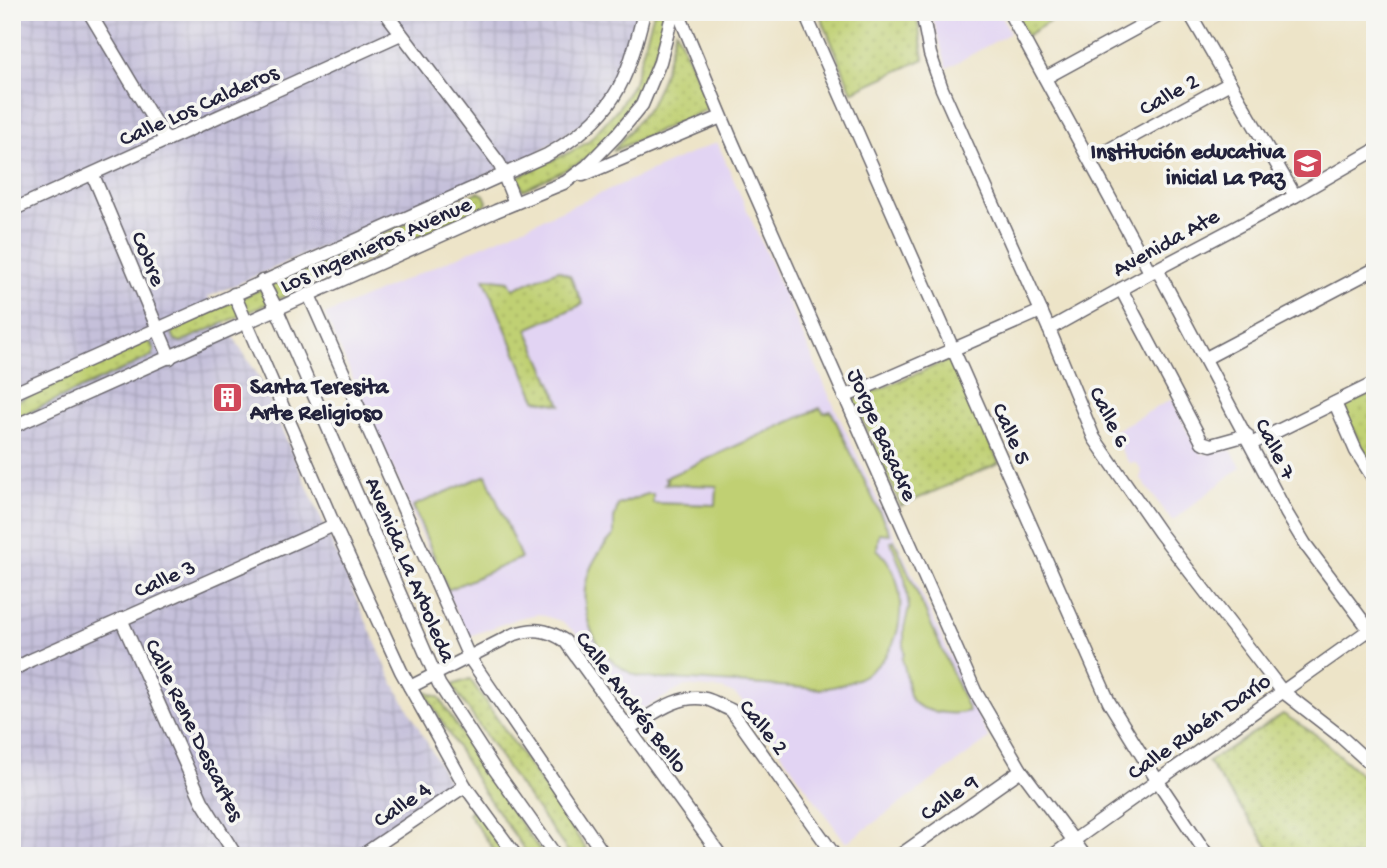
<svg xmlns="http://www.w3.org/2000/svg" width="1387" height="868" viewBox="0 0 1387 868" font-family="'Gochi Hand',sans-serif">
<defs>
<pattern id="industrial-grid" width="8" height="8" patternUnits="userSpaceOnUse" patternTransform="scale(1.75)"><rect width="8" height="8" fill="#c5c0da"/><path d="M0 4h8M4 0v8" fill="none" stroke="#a9a5bc"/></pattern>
<pattern id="park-dots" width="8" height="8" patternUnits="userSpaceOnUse" patternTransform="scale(1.75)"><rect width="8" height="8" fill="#c0d073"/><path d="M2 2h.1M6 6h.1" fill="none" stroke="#a5b264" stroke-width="1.8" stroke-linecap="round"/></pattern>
</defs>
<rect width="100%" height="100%" fill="#f6f6f2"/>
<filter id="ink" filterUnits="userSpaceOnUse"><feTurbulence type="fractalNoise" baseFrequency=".0143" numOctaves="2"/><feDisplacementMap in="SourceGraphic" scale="14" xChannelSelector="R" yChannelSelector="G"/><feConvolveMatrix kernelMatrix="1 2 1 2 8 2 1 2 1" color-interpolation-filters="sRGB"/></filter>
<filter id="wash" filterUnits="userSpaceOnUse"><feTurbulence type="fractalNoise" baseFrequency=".00686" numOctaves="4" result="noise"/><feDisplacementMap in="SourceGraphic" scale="28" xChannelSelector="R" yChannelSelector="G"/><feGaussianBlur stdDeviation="1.57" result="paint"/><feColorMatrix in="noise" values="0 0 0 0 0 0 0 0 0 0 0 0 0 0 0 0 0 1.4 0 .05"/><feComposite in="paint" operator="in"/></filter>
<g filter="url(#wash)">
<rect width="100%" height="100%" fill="#ede4c8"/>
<g fill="#e2d4f3">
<polygon points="931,12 1000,12 1010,33 947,68"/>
<polygon points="717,142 829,395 989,739 846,843 746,704 734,694 722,689 685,686 643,709 606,671 576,633 561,621 538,614 519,618 467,637 325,315"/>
<polygon points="1172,399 1195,447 1203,454 1231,450 1241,467 1172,521 1140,478 1142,472 1137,463 1129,463 1110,433"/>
</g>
<polygon fill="url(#industrial-grid)" points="12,12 636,12 628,48 608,95 584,122 537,153 208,297 259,377 392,680 452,787 355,856 12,856"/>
<g fill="#c0d073" stroke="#717957" stroke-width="2">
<path d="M820,408L824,413L831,411L890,534L879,533L877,549C891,562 898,578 900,597C904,651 874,682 821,689C778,686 735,683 692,680C673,679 650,681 633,674C607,663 591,639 586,612C580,582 593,556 614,535V519L618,505L647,494H653V503L716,505L717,486L665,484L668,481L665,478Z"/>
<polygon points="486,475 521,558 448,590 413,506"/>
<path d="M894,540L969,711C955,716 918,713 911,698C906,685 907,672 902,659L904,654V628L909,608L905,579L891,542Z"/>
</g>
<g fill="url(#park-dots)" stroke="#717957" stroke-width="2">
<polygon points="654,12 667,12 645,86 628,115 600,147 580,163 523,190 517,177 570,152 588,142 619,107 634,82"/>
<polygon points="819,12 916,12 924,59 852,92"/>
<polygon points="1015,12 1065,12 1026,36"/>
<polygon points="676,30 710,108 613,151 650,106 662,79"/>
<polygon points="478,192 484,195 487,202 484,208 181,342 175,340 172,333 176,327"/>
<polygon points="558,270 570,276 583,304 527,329 561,405 536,400 484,278 509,281 513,289"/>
<polygon points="144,341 151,343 154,350 152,356 12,420 12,404"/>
<polygon points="951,359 999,463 901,506 854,400"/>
<polygon points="1375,392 1375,470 1341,407"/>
<polygon points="470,679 591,856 571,856 512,775 452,685"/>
<polygon points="424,691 439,697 492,783 544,856 529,856 481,788"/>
<polygon points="1283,714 1315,734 1375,787 1375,856 1275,856 1208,762"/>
<polygon points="474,807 510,856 498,856 468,813"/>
</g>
</g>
<g filter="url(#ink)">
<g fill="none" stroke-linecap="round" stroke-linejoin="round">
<defs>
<g id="minor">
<polyline points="89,12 166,141"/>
<polyline points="385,12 499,163 515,203"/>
<polyline points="678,12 731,139 975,691 1021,770 1085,856"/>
<polyline points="808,12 809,23 838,89 1109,702 1157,780 1208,856"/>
<polyline points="922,12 930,54 942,89 1049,329 1094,438 1160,533 1282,691 1340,736 1375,768"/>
<polyline points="1009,12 1150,272"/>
<polyline points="1189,12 1295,196"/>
<polyline points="1045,78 1166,12"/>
<polyline points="1090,160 1230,83"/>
<polyline points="93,175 170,358"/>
<polyline points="583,175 721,117"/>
<polyline points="12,210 401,34"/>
<polyline points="1157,269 1287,514 1305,544 1375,637"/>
<polyline points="262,281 277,310 439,684 493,767 556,856"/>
<polyline points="1121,289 1202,442 1211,445 1247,435"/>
<polyline points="234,294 334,525 401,671 465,786 516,856"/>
<polyline points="309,295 469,657 605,856"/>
<polyline points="1049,329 1157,269 1295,196 1375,150"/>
<polyline points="1206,358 1375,269"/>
<path d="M12,394L547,155C613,118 627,83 644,12"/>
<polyline points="844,397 1041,311"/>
<polyline points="1335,403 1356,451 1375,481"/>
<polyline points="12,427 496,211 566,182 587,166 617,135 642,105 660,62 673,12"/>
<polyline points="1251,444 1375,383"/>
<polyline points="121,619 202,801 236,856"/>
<polyline points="12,670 31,660 334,525"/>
<path d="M410,687L512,635C533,628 546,628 565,641L721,856"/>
<path d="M629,728C652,715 678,693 706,699C714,701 723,707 731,710L835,856"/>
<polyline points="361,856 465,786"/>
<polyline points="899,856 1021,770"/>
<polyline points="1052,856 1369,630"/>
</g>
</defs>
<use href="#minor" stroke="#69666c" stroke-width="15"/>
<use href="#minor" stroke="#fff" stroke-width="12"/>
</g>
</g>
<defs>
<symbol id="school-square" viewBox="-11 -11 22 22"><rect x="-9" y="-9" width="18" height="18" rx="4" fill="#d1495b" stroke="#f6f6f2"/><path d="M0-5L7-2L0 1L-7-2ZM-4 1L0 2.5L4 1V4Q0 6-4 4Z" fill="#fff"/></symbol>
<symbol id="building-square" viewBox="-11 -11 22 22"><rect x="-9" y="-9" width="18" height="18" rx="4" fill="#d1495b" stroke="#f6f6f2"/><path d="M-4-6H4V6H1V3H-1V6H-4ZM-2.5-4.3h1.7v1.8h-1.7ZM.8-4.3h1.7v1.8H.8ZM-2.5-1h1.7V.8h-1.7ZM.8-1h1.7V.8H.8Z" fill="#fff"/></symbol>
</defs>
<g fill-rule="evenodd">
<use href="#school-square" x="1290" y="146" width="35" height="35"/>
<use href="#building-square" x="210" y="380" width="35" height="35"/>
</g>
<g text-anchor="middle" stroke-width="7" stroke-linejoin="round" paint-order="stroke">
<g font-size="23" fill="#22223b" stroke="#f6f6f2">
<text transform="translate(1168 93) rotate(-29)" y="8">Calle 2</text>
<text transform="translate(198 104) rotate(-24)" y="8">Calle Los Calderos</text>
<text transform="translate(1165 241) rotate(-29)" y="8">Avenida Ate</text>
<text transform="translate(375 243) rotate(-24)" y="8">Los Ingenieros Avenue</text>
<text transform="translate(150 258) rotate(67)" y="8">Cobre</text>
<text transform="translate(1111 416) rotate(63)" y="8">Calle 6</text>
<text transform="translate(1013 433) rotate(66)" y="8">Calle 5</text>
<text transform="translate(884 434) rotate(66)" y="8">Jorge Basadre</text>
<text transform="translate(1277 448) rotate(63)" y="8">Calle 7</text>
<text transform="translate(412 569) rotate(67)" y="8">Avenida La Arboleda</text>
<text transform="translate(164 577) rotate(-24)" y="8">Calle 3</text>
<text transform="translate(633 701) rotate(53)" y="8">Calle Andrés Bello</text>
<text transform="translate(1198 725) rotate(-35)" y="8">Calle Rubén Darío</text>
<text transform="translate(765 726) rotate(51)" y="8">Calle 2</text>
<text transform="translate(196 729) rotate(64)" y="8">Calle Rene Descartes</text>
<text transform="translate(948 796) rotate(-35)" y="8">Calle 9</text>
<text transform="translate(401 803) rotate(-34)" y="8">Calle 4</text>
</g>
<g font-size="23" font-weight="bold" fill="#22223b" stroke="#f6f6f2" text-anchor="end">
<text x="1285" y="158">Institución educativa<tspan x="1285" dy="26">inicial La Paz</tspan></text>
<text x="250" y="393" text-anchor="start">Santa Teresita<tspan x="250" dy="26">Arte Religioso</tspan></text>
</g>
</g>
<rect width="1387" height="868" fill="none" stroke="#f6f6f2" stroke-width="42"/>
</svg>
